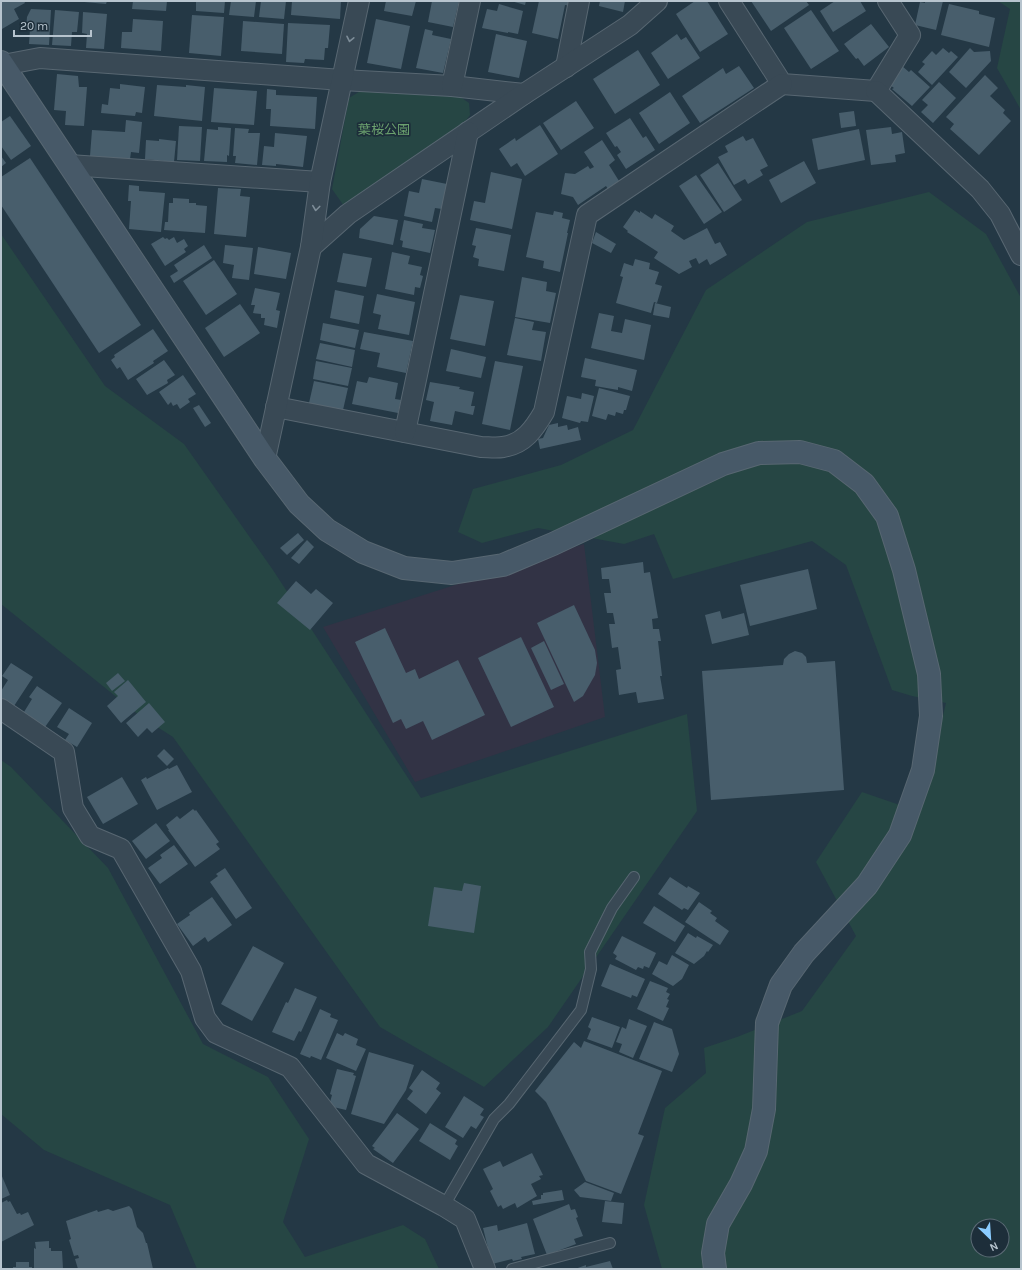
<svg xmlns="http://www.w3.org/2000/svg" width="1022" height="1270" viewBox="0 0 1022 1270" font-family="Karla,'Noto Sans JP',sans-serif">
<rect width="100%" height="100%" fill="#243845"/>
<polygon fill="#323345" points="584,544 605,717 415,782 323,627"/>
<g fill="#264644" fill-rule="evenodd">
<polygon points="998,1 1021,1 1021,110 997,68 1010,9"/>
<polygon points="367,87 459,96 469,103 470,115 464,123 344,206 332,189 349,98"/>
<path d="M929,192L986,234L1021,298V1269H662L644,1205L665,1108L706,1073L704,1048L737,1037L802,1011L856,936L816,862L862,792L920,812L946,703L912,696L892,690L846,565L812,541L673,579L654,534L624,544L538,528L482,543L458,532L473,489L561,465L633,430L706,290L807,222ZM978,1226H1002V1250H978Z"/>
<polygon points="1,234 105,386 184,444 273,570 421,798 687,714 697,811 548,1027 484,1087 380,1027 173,737 140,716 1,604"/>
<polygon points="1,760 11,767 108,868 203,1044 268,1077 309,1139 283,1222 305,1257 403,1225 425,1239 439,1269 197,1269 170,1205 44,1150 1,1114"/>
</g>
<g fill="#485e6c">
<polygon points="1,1 24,1 25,3 14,9 19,19 2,29"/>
<polygon points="84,1 107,1 106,4 84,2"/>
<polygon points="133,1 167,1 166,11 132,9"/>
<polygon points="196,1 225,1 224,13 196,11"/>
<polygon points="231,1 256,1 254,17 229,15"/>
<polygon points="261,1 286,1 284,19 259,17"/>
<polygon points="292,1 341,1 340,19 291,15"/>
<polygon points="386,1 416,1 412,16 384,11"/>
<polygon points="432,1 459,1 453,27 428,22"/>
<polygon points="511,1 526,1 525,5"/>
<polygon points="539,1 572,1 571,6 565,5 558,39 532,33"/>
<polygon points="600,1 625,1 623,12 599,6"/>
<polygon points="695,1 707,1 728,34 700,52 676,14"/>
<polygon points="751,1 806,1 809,5 771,31"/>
<polygon points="835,1 860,1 866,11 833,32 820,11"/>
<polygon points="925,1 943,1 936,30 915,25 920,2 925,3"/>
<polygon points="499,4 523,11 518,34 508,32 508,33 482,28 487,9 497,11"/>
<polygon points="949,4 979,11 979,14 995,18 989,47 941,35"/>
<polygon points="31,9 51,10 49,45 29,44 30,29 26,29 27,17"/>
<polygon points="55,10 79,12 77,32 72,32 71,46 52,45"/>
<polygon points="811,10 839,51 811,69 784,28"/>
<polygon points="83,12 107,14 104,49 86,48 87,34 82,33"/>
<polygon points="192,15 224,17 221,56 189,53"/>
<polygon points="133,19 163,21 161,51 121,48 122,32 132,32"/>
<polygon points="376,19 410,26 401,69 367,63"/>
<polygon points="243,21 284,24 282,54 241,51"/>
<polygon points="288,23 330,25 328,48 325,48 324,60 305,59 304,63 286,62"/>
<polygon points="871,24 889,47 864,66 858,58 856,59 844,44"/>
<polygon points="425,29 433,31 432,35 451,39 443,73 416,68"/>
<polygon points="496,34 527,41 519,78 488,72"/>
<polygon points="677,34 681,40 686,37 700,58 668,79 651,53"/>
<polygon points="943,48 949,53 951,51 958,57 932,85 918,72 925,64 922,62 932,51 936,55"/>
<polygon points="970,48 974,52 990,51 991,61 966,88 949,72"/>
<polygon points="638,50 660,85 615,114 593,79"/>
<polygon points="739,66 754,88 700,123 682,96 723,68 726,74"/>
<polygon points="902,66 909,72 911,70 930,87 912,106 892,89 894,88 890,85"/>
<polygon points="57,74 78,76 79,87 87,87 84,126 65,125 66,111 54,110"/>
<polygon points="985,75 998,88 990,96 1005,110 1003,113 1011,121 979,155 950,129 954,124 946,117"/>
<polygon points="939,82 956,98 933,123 921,112 928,105 922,100"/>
<polygon points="120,84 145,87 142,113 136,112 135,116 101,113 102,104 108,105 110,88 120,89"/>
<polygon points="157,85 186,87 186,85 205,87 202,121 154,116"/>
<polygon points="214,88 257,91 254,125 211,122"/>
<polygon points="267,89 276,90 276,95 317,97 315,129 270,126 271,109 266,109"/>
<polygon points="670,92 690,123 659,144 639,113"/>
<polygon points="576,101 594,128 561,150 543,123"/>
<polygon points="854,111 856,126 841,128 839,113"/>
<polygon points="10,116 31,146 11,160 1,146 1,122"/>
<polygon points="630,118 643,138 646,136 655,150 626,169 617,155 621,152 617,146 615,147 606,133"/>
<polygon points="126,120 142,122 139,153 131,152 130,159 90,156 92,130 125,132"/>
<polygon points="540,125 558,154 525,176 517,163 511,167 499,149 515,138 516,141"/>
<polygon points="179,126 202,127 200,161 177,160"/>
<polygon points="218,127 231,128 229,156 227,155 227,162 204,161 207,129 218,130"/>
<polygon points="891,127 892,134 902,132 905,153 895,155 896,162 871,165 866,130"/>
<polygon points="235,128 249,129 248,133 260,133 257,165 235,163 236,156 233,156"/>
<polygon points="859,129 865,160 818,170 812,139"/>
<polygon points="275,133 307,136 303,167 276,164 276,166 262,165 264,146 274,147"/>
<polygon points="743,136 746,141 753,138 768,166 760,170 763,175 748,184 745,179 734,185 718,157 728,152 725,146"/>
<polygon points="159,139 176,141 174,162 145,159 146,140 159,141"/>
<polygon points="602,140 615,160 609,165 619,181 608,189 606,186 578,205 573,197 561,194 565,173 575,174 588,166 590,169 594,167 584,152"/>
<polygon points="1,156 6,163 1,167"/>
<polygon points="30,158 141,325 99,353 1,205 1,177"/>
<polygon points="804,161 816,183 781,203 769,180"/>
<polygon points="718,163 742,200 724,212 700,175"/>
<polygon points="491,172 522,179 512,229 470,220 474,201 485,203"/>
<polygon points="696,175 722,212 704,224 679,186"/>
<polygon points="422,179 447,184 442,209 435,208 432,222 404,216 409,191 419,193"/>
<polygon points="129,185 139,186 139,191 165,193 161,232 129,229 131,201 128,201"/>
<polygon points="218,188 241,189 240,196 250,197 246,237 214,234"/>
<polygon points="173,198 189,199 189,203 196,203 196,205 207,206 205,233 164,230 165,222 168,222 169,203 173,203"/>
<polygon points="635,210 640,213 640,211 652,219 655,214 674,226 671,231 684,240 707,228 715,244 720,242 727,255 710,265 707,259 699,264 696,258 689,261 692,267 679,274 654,258 658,252 627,232 628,231 623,227"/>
<polygon points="554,211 563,213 562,218 570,220 567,233 568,233 560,272 543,268 544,261 526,257 536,212 553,215"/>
<polygon points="374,216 398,220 393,245 359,238 360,229"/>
<polygon points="404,220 423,224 422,228 435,230 430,253 402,247 403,241 400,240"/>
<polygon points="476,228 511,235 504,271 478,266 479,259 473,257 476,246 472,245"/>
<polygon points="596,232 616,244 611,253 592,243"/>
<polygon points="163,237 165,239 167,238 169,240 174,237 177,243 184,239 188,246 184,249 186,252 165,266 151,244"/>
<polygon points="204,245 212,258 174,283 170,276 178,271 174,265"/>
<polygon points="225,245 253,248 249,280 232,278 234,265 223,263"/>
<polygon points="258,247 291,253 286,279 254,274"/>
<polygon points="392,252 410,256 408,264 422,267 420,275 423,276 420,288 415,287 414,295 385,289"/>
<polygon points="343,253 372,258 366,287 337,282"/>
<polygon points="635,259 650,263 649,269 659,272 655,284 662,286 657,303 654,302 651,313 616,303 623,277 620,276 624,263 633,266"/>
<polygon points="214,260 237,294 206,315 183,281"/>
<polygon points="522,277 547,282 546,291 556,293 550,323 515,317"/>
<polygon points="255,288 280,293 276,310 280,311 277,328 264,325 265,318 261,318 261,314 253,313 255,305 251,305"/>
<polygon points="335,290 364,296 359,324 330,318"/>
<polygon points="377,294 415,302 409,335 378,329 381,315 373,313"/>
<polygon points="460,295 494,301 485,346 450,339"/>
<polygon points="655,303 671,307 669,318 653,315"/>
<polygon points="240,304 260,333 224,357 205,328"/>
<polygon points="599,313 614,316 611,331 622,333 625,319 651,325 644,360 591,348"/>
<polygon points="515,318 534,322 532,330 546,332 541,361 507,355"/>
<polygon points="323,323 359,330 355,348 320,340"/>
<polygon points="153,329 168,351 153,361 154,363 128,380 120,367 117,369 111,360 115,357 114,355"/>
<polygon points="364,332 413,341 406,373 377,367 380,353 360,349"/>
<polygon points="320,343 355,350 352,367 316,359"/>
<polygon points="451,349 486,357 481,378 446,371"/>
<polygon points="585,358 637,370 632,391 618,387 618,390 595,386 596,380 581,377"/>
<polygon points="164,360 175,375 167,380 168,383 147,395 136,379"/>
<polygon points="316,361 352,368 348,386 313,379"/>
<polygon points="495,361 523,366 510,430 482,424"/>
<polygon points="183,375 196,394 188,399 190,402 180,409 177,404 173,406 171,402 168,405 159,392"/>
<polygon points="369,377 398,383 395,399 401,400 398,413 352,404 357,381 367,383"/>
<polygon points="314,381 348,388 343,410 309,403"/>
<polygon points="430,382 460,387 459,389 474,392 471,406 475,406 473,415 455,411 452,425 430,421 434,402 426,400"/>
<polygon points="599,388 630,396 626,410 624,410 623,414 616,412 615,416 608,414 606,420 592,416"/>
<polygon points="582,393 594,396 588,422 581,421 580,423 562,418 567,396 581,399"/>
<polygon points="199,405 211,423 205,427 193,408"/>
<polygon points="558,423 558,427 567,425 568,430 578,427 581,440 540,449 538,439 543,438 549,425"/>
<polygon points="298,533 304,540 287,555 280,548"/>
<polygon points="307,540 314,547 299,564 291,558"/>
<polygon points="643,562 644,573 650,572 658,618 652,619 653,629 659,629 661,641 658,641 662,676 660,676 664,699 638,703 636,692 619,695 616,670 621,669 618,647 612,648 609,624 615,624 613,613 607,613 604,593 611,593 609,579 602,579 601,568"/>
<polygon points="808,569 817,609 750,626 740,585"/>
<polygon points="296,581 311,594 316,589 333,603 310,630 277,603"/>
<polygon points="574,605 595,650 597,663 595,675 583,696 574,702 537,623"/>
<polygon points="720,611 722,619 744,613 749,635 712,644 705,615"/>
<polygon points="385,628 406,673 415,669 419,679 458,660 485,715 432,740 423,721 406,729 401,719 393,723 355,642"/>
<polygon points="521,637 554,707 511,727 478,658"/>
<polygon points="544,641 564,684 551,690 531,648"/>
<polygon points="795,651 802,653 806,657 807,663 835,661 844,790 711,800 702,671 783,665 784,659 789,654"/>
<polygon points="11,663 33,677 14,706 1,698 1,691 8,680 2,676"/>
<polygon points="118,673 125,681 112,691 106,683"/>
<polygon points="128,680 146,702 121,723 107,706 118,696 114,692"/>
<polygon points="37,686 62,703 45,727 24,712 32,699 29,697"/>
<polygon points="149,703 165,722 152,733 147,728 138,737 126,723"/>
<polygon points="69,708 92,723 77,747 65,740 69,734 57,727"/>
<polygon points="164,749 174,759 167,766 157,756"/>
<polygon points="177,765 192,792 157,810 141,780 146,777 147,779 168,768 169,769"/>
<polygon points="122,777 138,804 103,824 87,797"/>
<polygon points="193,809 195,811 196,810 219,842 216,844 220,849 195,867 168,830 169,830 166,825 177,816 180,819"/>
<polygon points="156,823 170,841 146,859 132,841"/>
<polygon points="174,845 188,864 160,884 148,868 162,858 160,855"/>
<polygon points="225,868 252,908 236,919 210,882 218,876 216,874"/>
<polygon points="670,877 687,888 688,886 700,893 688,910 684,908 682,910 658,894"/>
<polygon points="464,883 481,886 474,933 428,926 434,887 462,891"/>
<polygon points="212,897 232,925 208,942 205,937 193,946 177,924 190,915 189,913"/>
<polygon points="699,902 712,911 710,913 717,918 715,921 729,931 720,945 685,922"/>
<polygon points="654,906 685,926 675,942 643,923"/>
<polygon points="688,933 696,938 697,936 713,945 708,952 707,951 704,956 694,964 675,953"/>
<polygon points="622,936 656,953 649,968 644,966 643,969 638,967 636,970 615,959 617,956 613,953"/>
<polygon points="253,946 284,963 252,1021 221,1004"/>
<polygon points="672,955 689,965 682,979 673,986 652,974 659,961 667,965"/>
<polygon points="610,964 645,979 637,997 632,995 631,998 601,986"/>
<polygon points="650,981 668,988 666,992 670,994 667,999 669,1000 666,1007 669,1008 663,1021 637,1009"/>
<polygon points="295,988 317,997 301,1032 299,1031 294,1041 272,1032 286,1002 288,1003"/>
<polygon points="320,1009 331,1014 330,1017 338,1020 321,1060 311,1056 310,1058 300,1054"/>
<polygon points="592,1017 620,1027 612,1048 587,1039 591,1029 588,1027"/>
<polygon points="629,1019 647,1026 633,1058 619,1052 622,1044 616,1042 622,1027 626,1029"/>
<polygon points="654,1022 672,1029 679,1054 672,1072 639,1059"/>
<polygon points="337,1033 343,1036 345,1033 358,1039 356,1045 366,1049 356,1071 326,1058"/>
<polygon points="584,1041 662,1071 638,1134 644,1136 621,1194 586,1181 546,1102 535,1091 574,1042 581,1048"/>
<polygon points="369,1052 414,1065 406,1090 384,1124 351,1114"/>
<polygon points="337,1069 354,1073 353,1075 356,1076 346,1110 329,1106 332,1095 330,1094"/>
<polygon points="422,1070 440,1083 436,1089 441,1093 426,1114 407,1099 413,1091 409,1088"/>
<polygon points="464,1096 484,1109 480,1115 484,1117 476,1129 471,1126 463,1138 445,1127"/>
<polygon points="397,1113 419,1129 393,1163 373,1149 375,1148 372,1146"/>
<polygon points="430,1123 457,1140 455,1144 458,1146 450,1160 419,1141"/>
<polygon points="532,1153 543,1175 539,1176 541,1179 531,1184 537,1196 517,1208 515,1203 503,1209 501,1205 498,1207 490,1191 493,1189 483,1169 500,1161 503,1167"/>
<polygon points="1,1174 10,1195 1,1199"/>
<polygon points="585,1182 614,1193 611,1201 580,1197 574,1190"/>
<polygon points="562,1190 564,1200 533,1205 532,1201 541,1199 541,1195 543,1195 543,1193"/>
<polygon points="7,1200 8,1202 10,1201 17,1214 20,1213 21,1215 28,1212 34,1225 1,1242 1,1203"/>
<polygon points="605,1201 624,1203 622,1224 602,1222"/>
<polygon points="569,1204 571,1210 575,1209 578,1217 576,1218 583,1236 574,1239 576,1244 547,1255 533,1219"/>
<polygon points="129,1206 132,1209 137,1227 143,1233 146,1243 147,1243 153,1269 78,1269 75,1259 79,1258 78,1255 74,1256 69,1240 71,1239 66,1221 97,1210 98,1212 108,1209 113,1211"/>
<polygon points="527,1223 535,1254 521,1257 522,1259 513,1261 512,1259 492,1264 483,1228 497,1225 498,1231"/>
<polygon points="49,1241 49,1248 51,1248 51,1251 62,1251 63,1269 34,1269 34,1248 36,1249 35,1242"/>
<polygon points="610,1261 613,1269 575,1269 586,1265 586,1267"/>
<polygon points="16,1262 29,1262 29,1267 32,1267 32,1269 13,1269 13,1267 16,1267"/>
</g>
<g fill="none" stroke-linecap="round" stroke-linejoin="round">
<defs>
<g id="lane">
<polyline points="444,1206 494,1119 509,1104 581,1010 591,969 590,952 612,908 634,877"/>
<polyline points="512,1269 610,1243"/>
</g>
<g id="street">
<polyline points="729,1 782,84 876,91 910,35 888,1"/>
<polyline points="3,65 40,58 342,80 452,86 524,94"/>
<polyline points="566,67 579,1"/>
<polyline points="452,86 470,1"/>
<polyline points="876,91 980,189 1000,214 1021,255"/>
<polyline points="69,165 320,182"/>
<polyline points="311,247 348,214 524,94 630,25 657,1"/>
<path d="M276,407L481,447C488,447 496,448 503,447C524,444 534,429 544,412L587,215L782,84"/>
<polyline points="405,432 468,132"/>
<polyline points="265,459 311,247 320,182 359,1"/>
<polyline points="1,709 64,752 73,808 90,836 121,849 191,971 205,1018 216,1033 290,1067 366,1164 444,1206 465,1219 485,1269"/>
</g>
<polyline id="secondary" points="1,62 265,459 299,504 327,530 363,552 404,568 452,573 503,565 553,544 723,464 759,453 800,452 834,461 864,484 887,516 904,570 929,674 931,716 923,770 900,835 867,885 804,953 781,985 767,1023 764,1109 756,1151 741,1184 718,1224 713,1253 715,1269"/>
</defs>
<use href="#lane" stroke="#586772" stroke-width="12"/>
<use href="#street" stroke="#586772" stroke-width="22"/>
<use href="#secondary" stroke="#586772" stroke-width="24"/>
<use href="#lane" stroke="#394955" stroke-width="10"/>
<use href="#street" stroke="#394955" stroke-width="20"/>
<use href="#secondary" stroke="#475968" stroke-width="22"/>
</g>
<defs><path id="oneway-chevron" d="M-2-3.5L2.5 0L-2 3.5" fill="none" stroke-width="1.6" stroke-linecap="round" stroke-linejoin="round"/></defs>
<g stroke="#7e8d98">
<use href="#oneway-chevron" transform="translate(350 39) rotate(102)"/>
<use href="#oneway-chevron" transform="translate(316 208) rotate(97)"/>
</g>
<g text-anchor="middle" stroke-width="3.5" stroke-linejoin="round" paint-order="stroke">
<g font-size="13" fill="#6ba16e" stroke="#1d2e3a">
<text x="384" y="134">葉桜公園</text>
</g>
</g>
<rect width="1022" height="1270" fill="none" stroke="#b7c4ce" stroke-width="4"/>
<g transform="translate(990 1238) rotate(155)"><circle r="19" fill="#1d2e3a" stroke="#5b6a75"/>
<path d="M0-3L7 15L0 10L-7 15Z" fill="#8bccff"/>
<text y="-6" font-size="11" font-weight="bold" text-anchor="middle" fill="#b7c4ce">N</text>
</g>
<path d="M14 30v6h77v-6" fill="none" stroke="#b7c4ce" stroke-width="2"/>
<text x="20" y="30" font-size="12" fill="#b7c4ce" stroke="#1d2e3a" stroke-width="3" paint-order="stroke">20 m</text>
</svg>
